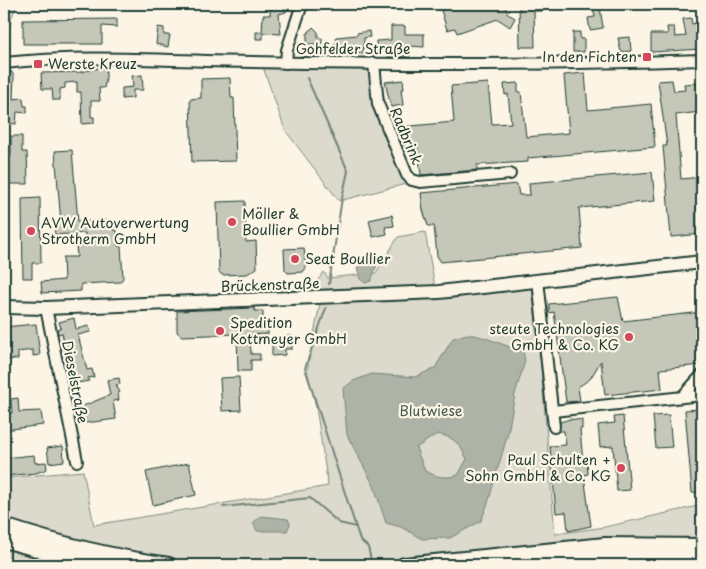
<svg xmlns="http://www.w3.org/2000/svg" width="706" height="569" viewBox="0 0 706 569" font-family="'Playpen Sans',sans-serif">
<rect width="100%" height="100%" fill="#fcf5e5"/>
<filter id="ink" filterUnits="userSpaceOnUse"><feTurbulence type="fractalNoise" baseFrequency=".02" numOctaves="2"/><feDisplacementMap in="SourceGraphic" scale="10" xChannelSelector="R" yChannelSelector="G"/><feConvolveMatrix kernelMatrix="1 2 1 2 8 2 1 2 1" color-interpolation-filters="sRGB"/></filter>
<g filter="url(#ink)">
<g fill="#dcdacc" stroke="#7e8c80">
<polygon points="4,4 17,4 11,19 4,59"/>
<polygon points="262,64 371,68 410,183 339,201 285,130"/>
<polygon points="425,232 437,298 532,287 540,354 555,534 605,527 702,505 702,565 4,565 4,478 83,471 94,525 328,486 316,407 307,370 320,303 321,292 318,280 324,272 328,278 376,273 398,237"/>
</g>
<g fill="#aeb3a7" stroke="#758479" fill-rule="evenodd">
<polygon points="377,260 378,262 371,281 365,283 360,279 357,268 360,265"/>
<path d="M467,334C487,336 503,346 523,351L525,361L515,394L508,433L488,503L481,521L450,538L422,539L401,527L386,523L374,486L347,435L343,389L353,381L372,374L415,377L435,368L453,338ZM437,434C454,437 459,443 467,459L458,475C445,479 437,477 425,471L416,448Z"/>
<polygon points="261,516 288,519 290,524 287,531 257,531 253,523"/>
</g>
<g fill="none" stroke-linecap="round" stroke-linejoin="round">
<g stroke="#758479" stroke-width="2">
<polyline points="307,78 348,171 342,198 329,284"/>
<polyline points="326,308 305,368 360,540 368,547 372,565"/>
<polyline points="223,507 310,498 339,523 356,527"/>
</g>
</g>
<g fill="#c5c7b9" stroke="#1f3d34">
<polygon points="270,4 286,4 286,12 279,14 281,34 263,33 263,39 256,39 256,32 262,32 263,15 270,15"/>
<polygon points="459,4 504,4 508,14 515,18 510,27 498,19 457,33 455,28 447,30 441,10"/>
<polygon points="519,4 542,4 542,11 534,11 535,47 520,47"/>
<polygon points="600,7 603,28 590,30 588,18 595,17 593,8"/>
<polygon points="691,18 692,24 696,23 697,34 699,33 702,49 651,52 651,34 668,34 667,27 674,27 675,37 686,36 683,19"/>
<polygon points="117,19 117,27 102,26 102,44 23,44 23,20"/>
<polygon points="391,26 405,26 405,34 424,34 424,47 410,46 410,56 388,57 388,51 376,51 376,41 391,40"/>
<polygon points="158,27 164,28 164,35 170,35 168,47 156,44"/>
<polygon points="313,27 318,32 318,38 322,38 322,44 307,44 307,34"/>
<polygon points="369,31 370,37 364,38 363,54 353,53 353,48 335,53 333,50 331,45 337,43 336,37 357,35 357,33"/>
<polygon points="573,32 580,32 580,39 584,39 584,52 573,52"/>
<polygon points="630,37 631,51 621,52 618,38"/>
<polygon points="99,68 106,69 106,79 104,88 99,88 100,101 91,101 91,117 94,117 94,123 82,124 81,92 77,92 77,82 65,83 65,88 60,89 60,100 53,100 52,89 42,89 41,73 80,72"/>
<polygon points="11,71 14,76 13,99 23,98 24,106 27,106 27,113 17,112 16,124 4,123 4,76 9,76"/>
<polygon points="585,73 588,110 651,104 655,147 528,158 528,162 477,165 477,170 421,175 417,145 402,145 400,127 454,122 451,86 488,83 492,124 511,123 508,94 505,95 504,84 518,83 518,92 521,92 526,137 569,133 564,75"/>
<polygon points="142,75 143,90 133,90 133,98 122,99 122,88 133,87 132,76"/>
<polygon points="230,78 231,98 234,98 236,161 192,162 190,99 201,98 201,79"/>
<polygon points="403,80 404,89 401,89 403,105 391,107 385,82"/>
<polygon points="672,80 674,91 685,90 684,84 697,83 700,112 676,115 681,179 702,177 702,234 671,237 663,146 667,146 658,81"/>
<polygon points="11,136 22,136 22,152 27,152 28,184 6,184 4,156 11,156"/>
<polygon points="72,150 78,222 106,220 107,226 112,226 113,230 117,230 118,246 121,246 123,278 120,282 81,284 81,291 42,293 41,282 64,280 63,257 77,257 76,246 86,246 85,233 55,235 54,224 61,223 55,151"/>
<polygon points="652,172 655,201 579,208 582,248 441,262 437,256 434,226 428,226 423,210 421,193 517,184 519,195 530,195 529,183"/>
<polygon points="40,198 41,263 32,263 32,278 23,278 22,199"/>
<polygon points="245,201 246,242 256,241 257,268 247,274 222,275 219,272 217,202"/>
<polygon points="392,215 394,226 385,227 387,234 373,237 369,220"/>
<polygon points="304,248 306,268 303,272 288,273 285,270 284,249"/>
<polygon points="618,297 623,321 702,312 702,365 660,369 662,389 605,395 601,361 590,379 578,387 580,401 566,402 554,312 549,313 549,304"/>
<polygon points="255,308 255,311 263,311 263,322 268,322 268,334 250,335 251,354 260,354 260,360 251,360 251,371 238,371 237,334 182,336 177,332 177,311"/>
<polygon points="74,318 76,329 89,326 90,332 78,335 87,370 92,369 94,377 88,378 89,381 77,383 73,383 62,333 58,334 57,329 61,328 59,322"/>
<polygon points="36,324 40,355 33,356 33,350 18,352 18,359 4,360 4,327"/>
<polygon points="292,336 292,349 285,349 285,355 272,356 272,337"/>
<polygon points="239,377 241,410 222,411 220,378"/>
<polygon points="119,378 120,384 116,385 120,392 118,393 119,400 113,401 116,419 86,423 85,419 76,420 74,414 84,412 83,406 110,395 107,380"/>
<polygon points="18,398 19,412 41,411 43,425 4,430 4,414 12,413 11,399"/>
<polygon points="702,409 702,492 692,493 685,410"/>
<polygon points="669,415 672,447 656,448 653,416"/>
<polygon points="623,416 630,490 617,491 613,446 600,447 598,425 615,423 614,417"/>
<polygon points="570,419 582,420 582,429 580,429 583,462 587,462 588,474 584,475 591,526 568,531 566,512 556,513 550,446 566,445 564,431 559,431 560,422"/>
<polygon points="63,446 64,461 49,463 47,448"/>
<polygon points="34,455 35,463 46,462 47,469 36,473 4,476 4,458"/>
<polygon points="189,463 196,495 153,505 146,472"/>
</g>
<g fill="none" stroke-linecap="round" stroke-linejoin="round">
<defs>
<g id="minor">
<path d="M4,63C87,54 170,61 253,62C402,65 553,65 702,60"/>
<polyline points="286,63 287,50 302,4"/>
<polyline points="374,63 378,104 407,175 412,180 420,182 510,174"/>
<polyline points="538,280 554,427"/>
<polyline points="46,308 77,461"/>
<polyline points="682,397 702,375"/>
<polyline points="553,411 702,395"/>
</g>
<polyline id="major" points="4,307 46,308 439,292 702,262"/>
<g id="highway">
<path d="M4,526C58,544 113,557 169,565"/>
<polyline points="4,540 95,565"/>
<polyline points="404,565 605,545 702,546"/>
<polyline points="521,565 602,557 702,559"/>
</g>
</defs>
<use href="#minor" stroke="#1f3d34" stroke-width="14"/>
<use href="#major" stroke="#1f3d34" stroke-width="16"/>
<use href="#highway" stroke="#1f3d34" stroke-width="18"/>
<use href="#minor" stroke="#fcf5e5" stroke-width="10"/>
<use href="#major" stroke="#fcf5e5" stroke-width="12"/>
<use href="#highway" stroke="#fcf5e5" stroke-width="14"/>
</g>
</g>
<g fill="#d1495b" stroke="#fcf5e5" stroke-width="2">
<rect x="642" y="52" width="10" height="10" rx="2.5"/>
<rect x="33" y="59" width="10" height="10" rx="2.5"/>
<circle cx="232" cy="222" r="5"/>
<circle cx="31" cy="231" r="5"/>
<circle cx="295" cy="259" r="5"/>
<circle cx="220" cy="331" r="5"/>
<circle cx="629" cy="337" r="5"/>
<circle cx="621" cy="468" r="5"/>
</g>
<g text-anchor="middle" stroke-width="4.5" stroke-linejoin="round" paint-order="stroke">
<g font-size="14" fill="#1f3d34" stroke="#fcf5e5">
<text x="353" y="54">Gohfelder Straße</text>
<text transform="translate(406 136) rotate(67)" y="5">Radbrink</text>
<text transform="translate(270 285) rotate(-2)" y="5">Brückenstraße</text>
<text transform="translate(75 382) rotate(79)" y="5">Dieselstraße</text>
</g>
<g font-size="14" fill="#1f3d34" stroke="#fcf5e5" text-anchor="start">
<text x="637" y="62" text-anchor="end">In den Fichten</text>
<text x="48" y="69">Werste Kreuz</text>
<text x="242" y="219">Möller &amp;<tspan x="242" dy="16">Boullier GmbH</tspan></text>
<text x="41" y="228">AVW Autoverwertung<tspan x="41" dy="16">Strotherm GmbH</tspan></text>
<text x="305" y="264">Seat Boullier</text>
<text x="230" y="328">Spedition<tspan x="230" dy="16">Kottmeyer GmbH</tspan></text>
<text x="619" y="334" text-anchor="end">steute Technologies<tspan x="619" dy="16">GmbH &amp; Co. KG</tspan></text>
<text x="611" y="465" text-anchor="end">Paul Schulten +<tspan x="611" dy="16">Sohn GmbH &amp; Co. KG</tspan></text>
</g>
<g font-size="14" fill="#455c52" stroke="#fcf5e5">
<text x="431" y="416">Blutwiese</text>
</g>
</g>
<rect width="706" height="569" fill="none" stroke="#fcf5e5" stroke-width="20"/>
<rect x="10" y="10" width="686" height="549" fill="none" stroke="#1f3d34" stroke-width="2" filter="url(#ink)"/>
</svg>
